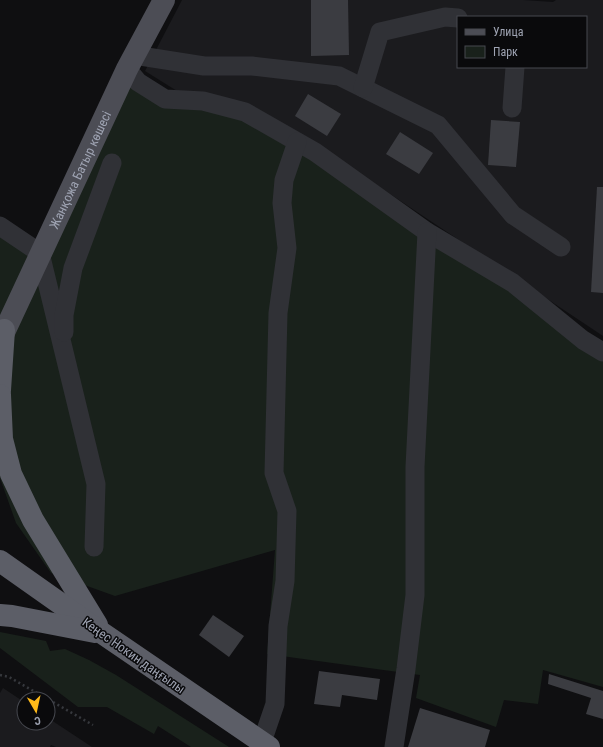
<svg xmlns="http://www.w3.org/2000/svg" width="603" height="747" viewBox="0 0 603 747" font-family="'Roboto Condensed',sans-serif">
<rect width="100%" height="100%" fill="#0f0f11"/>
<g fill="#1b1b1e" fill-rule="evenodd">
<path d="M182,0H523L553,2L556,0H603V336L294,130L177,91L145,71ZM458,17H586V67H458Z"/>
<polygon points="3,688 24,702 24,723 48,723 48,718 92,747 56,747 51,745 50,747 0,747 0,693"/>
</g>
<g fill="#19211b">
<polygon points="127,69 138,82 245,112 603,352 603,687 543,670 538,704 504,700 496,727 416,698 420,675 267,654 275,550 115,596 51,573 16,523 0,478 0,226 40,253"/>
<polygon points="0,632 46,641 50,651 65,649 89,660 116,675 229,747 191,747 158,726 154,734 107,707 78,707 0,648"/>
</g>
<g fill="#3b3c41">
<polygon points="311,0 348,0 349,55 311,56"/>
<polygon points="308,94 341,114 327,136 295,116"/>
<polygon points="491,120 520,122 516,167 488,165"/>
<polygon points="400,132 433,153 419,174 386,154"/>
<polygon points="597,187 603,187 603,293 591,292"/>
<polygon points="213,615 244,636 229,657 199,635"/>
<polygon points="319,671 380,679 377,700 342,695 340,707 314,704"/>
<polygon points="549,674 603,691 603,719 586,714 591,698 548,684"/>
<polygon points="420,708 490,730 485,747 408,747"/>
</g>
<g fill="none" stroke-linecap="round" stroke-linejoin="round">
<polyline stroke="#36383d" stroke-width="2.5" stroke-dasharray="2 3" stroke-linecap="butt" points="0,675 9,677 93,725"/>
<g stroke="#303136" stroke-width="19">
<polyline points="134,55 204,66 252,66 339,76 438,125 513,215 561,247"/>
<polyline points="127,69 138,82 165,99 203,101 245,112 315,152 427,232 513,283 583,340 603,352"/>
<polyline points="363,88 380,32 445,17 458,18"/>
<polyline points="512,108 515,67"/>
<polyline points="0,226 40,253 96,484 94,547"/>
<polyline points="64,332 64,315 73,268 112,163"/>
<polyline points="262,742 275,704 278,626 285,581 287,511 274,473 278,313 287,248 282,203 284,180 297,142"/>
<polyline points="394,747 406,669 415,595 415,467 427,232"/>
</g>
<path stroke="#4c4d55" stroke-width="22" id="s1" d="M0,341L127,69L164,0"/>
<g stroke="#5c5e67" stroke-width="22">
<polyline points="0,390 4,330"/>
<polyline points="0,395 2,439 11,474 33,520 97,625"/>
<polyline points="0,561 102,633 269,747"/>
<polyline points="0,615 12,616 95,632"/>
</g>
</g>
<g text-anchor="middle" stroke-width="3" stroke-linejoin="round" paint-order="stroke">
<g font-size="13" fill="#9fa4b3" stroke="#0a0a0c">
<text dy="5" stroke="none"><textPath href="#s1" startOffset="189">Жанқожа Батыр көшесі</textPath></text>
<text transform="translate(134 655) rotate(35)" y="5">Кеңес Нокин даңғылы</text>
</g>
</g>
<rect x="457" y="16" width="130" height="52" fill="#0a0a0c" stroke="#46484f"/>
<rect x="465" y="29" width="20" height="6" fill="#4c4d55" stroke="#46484f"/>
<text x="493" y="36" font-size="12" fill="#9fa4b3">Улица</text>
<rect x="465" y="46" width="20" height="12" fill="#19211b" stroke="#46484f"/>
<text x="493" y="56" font-size="12" fill="#9fa4b3">Парк</text>
<g transform="translate(36 711) rotate(171)"><circle r="19" fill="#0a0a0c" stroke="#46484f"/>
<path d="M0-3L7 15L0 10L-7 15Z" fill="#ffba19"/>
<text y="-6" font-size="11" font-weight="bold" text-anchor="middle" fill="#9fa4b3">С</text>
</g>
</svg>
